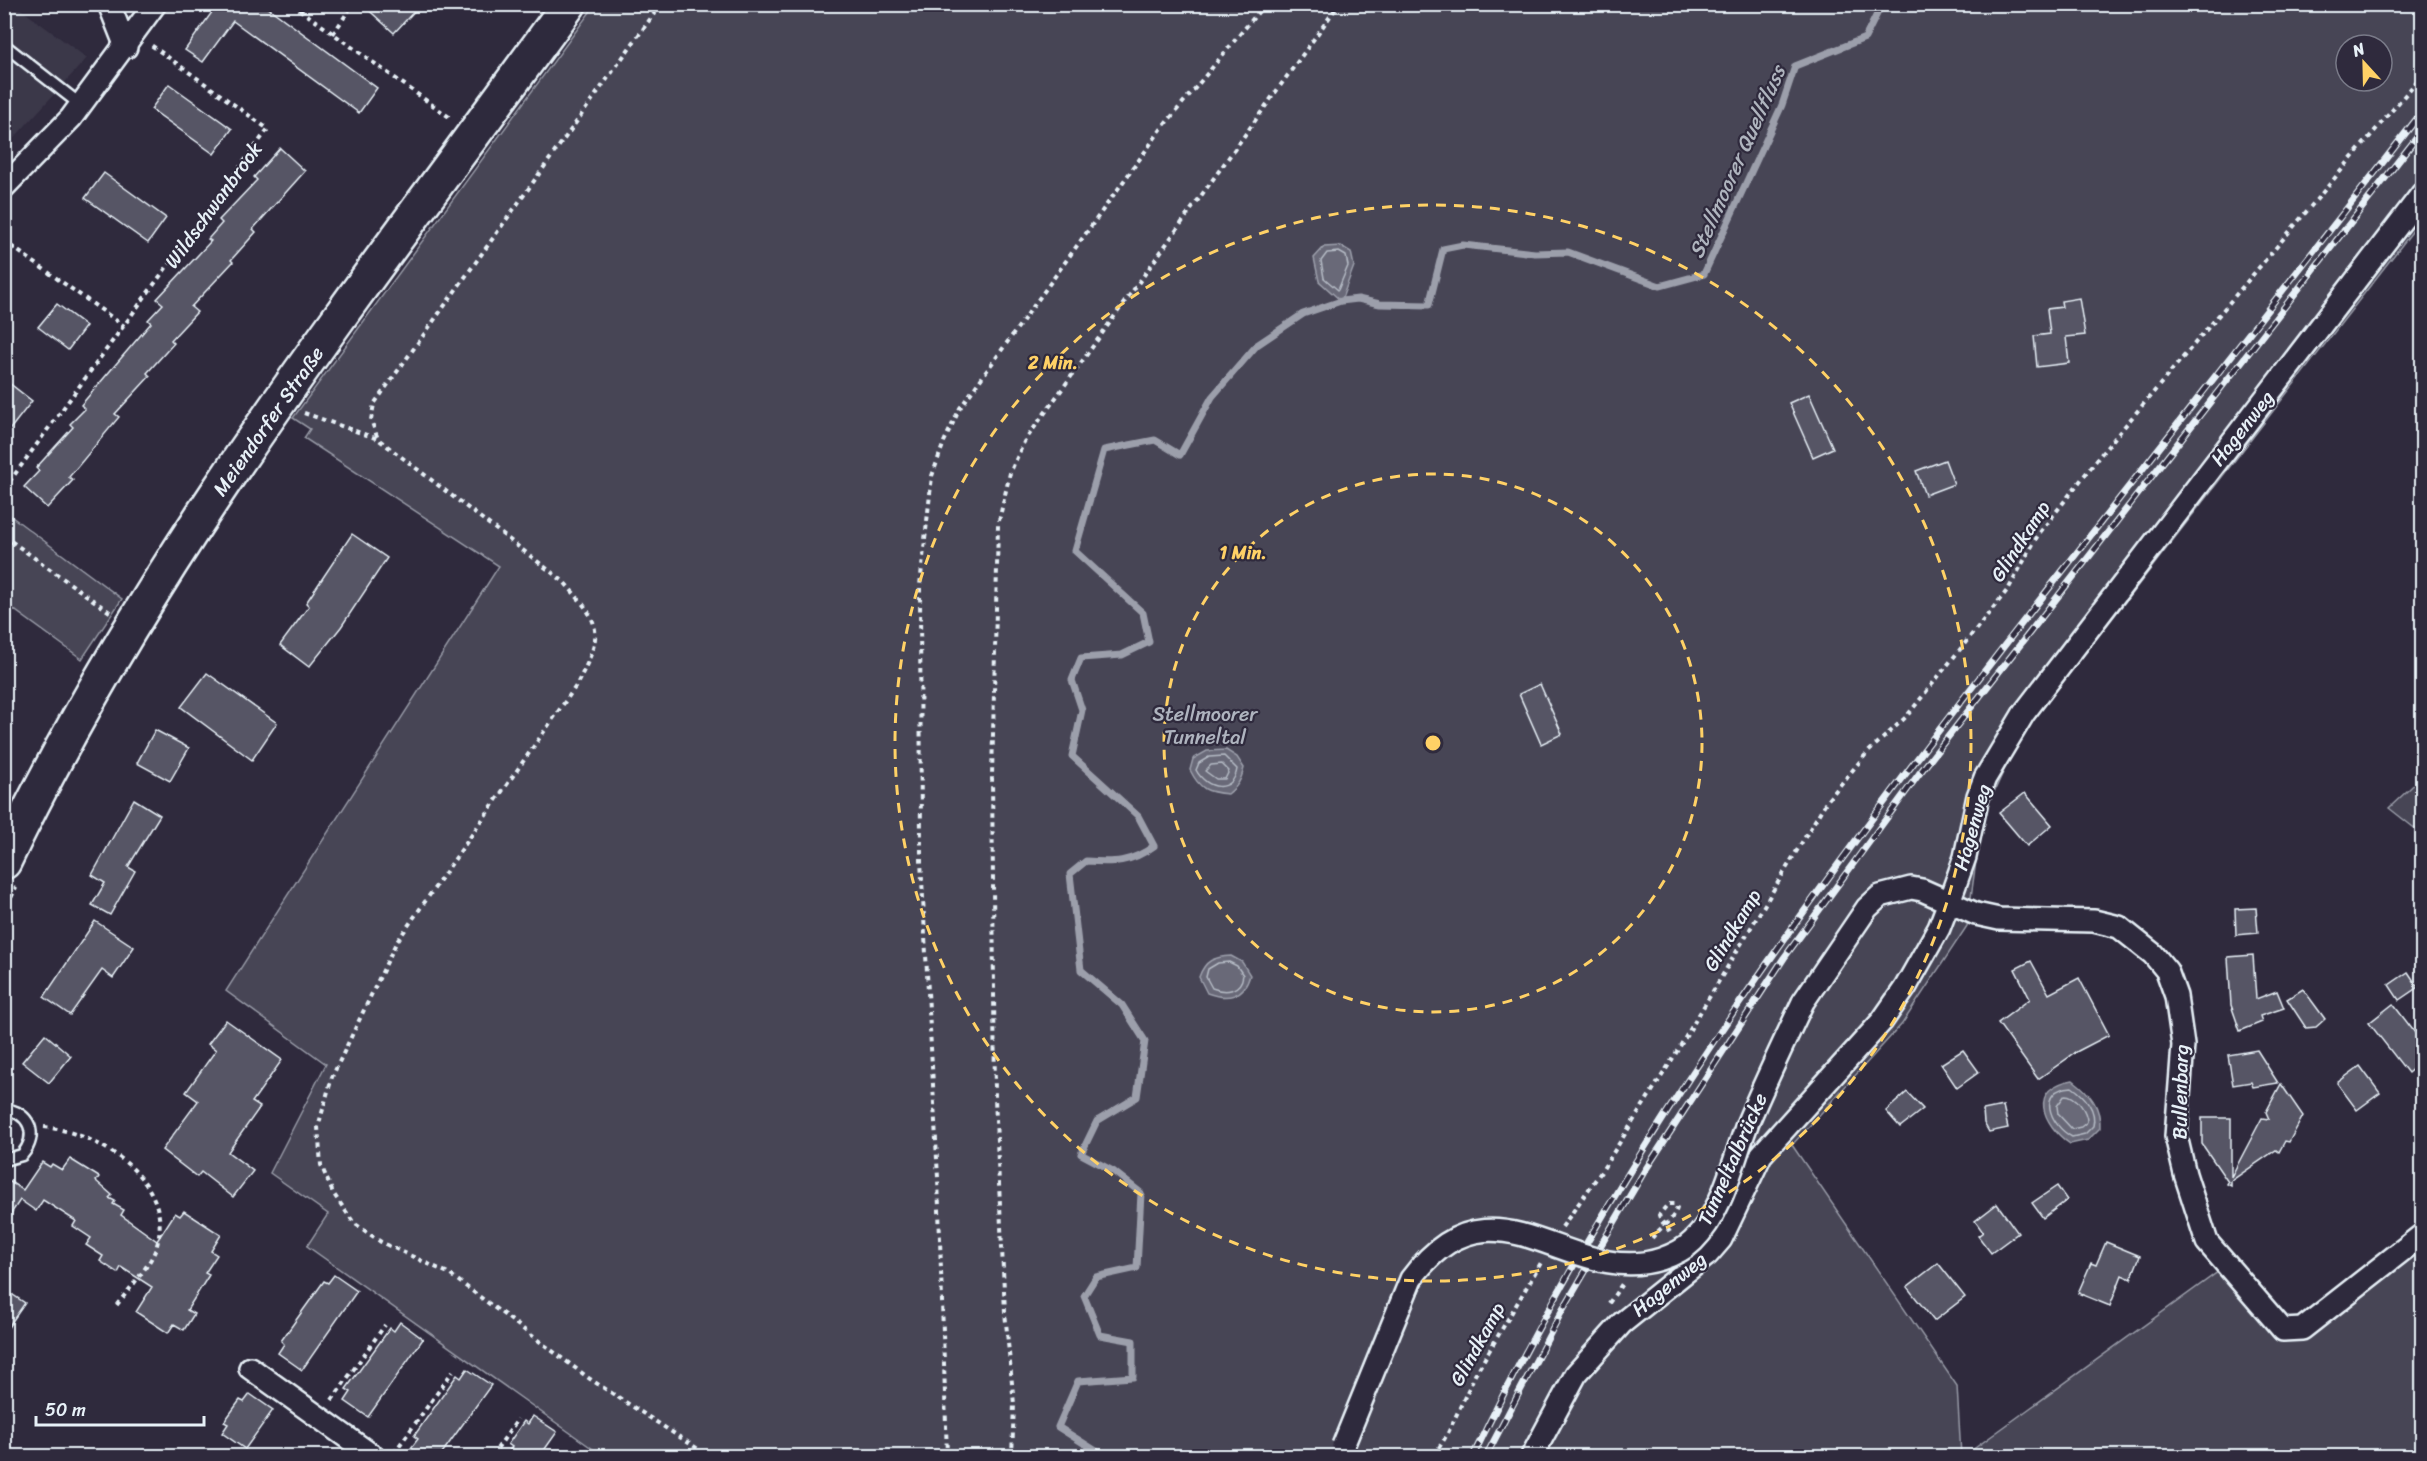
<svg xmlns="http://www.w3.org/2000/svg" width="2427" height="1461" viewBox="0 0 2427 1461" font-family="Sriracha,sans-serif">
<rect width="100%" height="100%" fill="#2f2a3d"/>
<filter id="ink" filterUnits="userSpaceOnUse"><feTurbulence type="fractalNoise" baseFrequency=".0167" numOctaves="2"/><feDisplacementMap in="SourceGraphic" scale="12" xChannelSelector="R" yChannelSelector="G"/><feConvolveMatrix kernelMatrix="1 2 1 2 8 2 1 2 1" color-interpolation-filters="sRGB"/></filter>
<g filter="url(#ink)">
<polygon fill="#3b3749" points="5,5 15,5 87,58 5,148"/>
<g fill="#464455" stroke="#979aa6" stroke-width="1.5" fill-rule="evenodd">
<path d="M595,5H2422V219L2018,740L1982,818L1967,926L1902,1024L1792,1145L1957,1386L1961,1456H603L307,1246L328,1214L270,1173L326,1064L226,991L499,566L304,438L310,429L293,418ZM2346,45H2382V81H2346Z"/>
<polygon points="4,511 122,599 82,659 5,603"/>
<polygon points="2422,777 2422,834 2389,808"/>
<polygon points="2422,1225 2422,1456 1964,1456 2233,1261 2289,1326"/>
</g>
<g fill="#696978" stroke="#9c9fab" stroke-width="1.5">
<polygon points="1341,246 1351,252 1354,266 1341,301 1319,281 1314,258 1324,247"/>
<path d="M1226,750L1237,757L1244,768C1241,780 1238,786 1228,794C1207,792 1200,790 1190,770L1193,759L1207,751Z"/>
<path d="M1231,956L1242,962L1250,975C1244,998 1227,1000 1207,993L1199,977C1205,960 1214,957 1231,956Z"/>
<path d="M2073,1080C2090,1093 2101,1107 2100,1128L2088,1140L2070,1144C2042,1124 2027,1088 2073,1080Z"/>
</g>
<g fill="none" stroke-linecap="round" stroke-linejoin="round">
<g stroke="#b5bbc5" stroke-width="1.5">
<polygon points="1339,252 1346,256 1348,266 1338,290 1324,278 1321,261 1327,253"/>
<path d="M1224,756L1237,769C1233,795 1206,789 1196,770L1199,763L1209,757Z"/>
<polygon points="1222,764 1229,771 1225,779 1216,779 1205,771 1211,765"/>
<path d="M1229,962L1237,966L1243,975C1241,992 1225,993 1212,988L1206,977L1208,969L1218,963Z"/>
<path d="M2072,1087C2085,1096 2097,1110 2093,1126L2085,1134L2072,1137C2049,1125 2036,1089 2072,1087Z"/>
<path d="M2065,1095C2076,1095 2087,1111 2087,1122L2081,1127L2072,1129L2058,1114L2057,1106Z"/>
</g>
<path stroke="#9c9fab" stroke-width="7" d="M1104,1456L1058,1427L1078,1381L1133,1377V1341L1100,1335L1084,1296L1096,1277L1137,1268L1141,1193L1113,1171L1081,1154L1097,1121L1137,1097L1145,1041L1122,1005L1081,970L1070,874L1086,861C1113,863 1131,863 1154,846L1138,816L1072,756L1082,710L1072,680L1081,658L1122,655L1149,642L1143,613L1075,551L1104,450L1155,440L1180,455L1212,397L1257,345L1303,314L1341,301L1358,299L1380,304L1429,305L1443,249L1463,245L1535,253L1568,252L1660,286L1704,274L1782,105L1795,66L1865,38L1882,4"/>
</g>
<g fill="#575565" stroke="#e8f1f8" stroke-width="1.5">
<polygon points="210,4 263,4 377,88 359,113 233,21 203,62 185,50 215,8"/>
<polygon points="362,4 421,4 394,33"/>
<polygon points="169,84 232,129 214,154 151,109"/>
<polygon points="280,148 305,171 253,229 256,232 231,260 233,262 191,307 197,312 171,340 174,343 147,373 150,376 115,414 119,417 69,477 73,480 47,508 24,487 39,471 36,468 73,427 70,424 85,409 81,405 151,323 148,320 163,304 157,299 211,241 208,239 222,223 219,220 257,180 254,177"/>
<polygon points="104,173 166,218 148,243 85,198"/>
<polygon points="2079,298 2085,335 2066,337 2069,363 2037,367 2034,336 2050,334 2047,309 2062,307 2061,301"/>
<polygon points="57,304 86,326 68,350 38,327"/>
<polygon points="4,379 32,401 4,437"/>
<polygon points="1809,394 1833,448 1813,457 1789,403"/>
<polygon points="1945,460 1954,484 1925,495 1916,471"/>
<polygon points="352,534 387,558 341,627 309,667 280,645 309,606 306,603"/>
<polygon points="207,673 277,723 252,760 181,707"/>
<polygon points="1540,684 1562,734 1541,744 1519,694"/>
<polygon points="155,730 189,748 170,781 137,763"/>
<polygon points="2025,793 2052,825 2027,846 1999,813"/>
<polygon points="134,799 160,815 128,867 135,871 110,915 92,905 105,883 92,875"/>
<polygon points="2256,908 2258,933 2236,935 2235,909"/>
<polygon points="95,921 134,947 113,978 102,970 70,1015 44,997"/>
<polygon points="2253,955 2256,999 2277,991 2284,1008 2260,1016 2262,1022 2240,1031 2231,1005 2228,957"/>
<polygon points="2031,961 2049,994 2079,978 2109,1035 2078,1051 2038,1079 1998,1023 2030,999 2015,969"/>
<polygon points="2408,972 2418,987 2399,1000 2389,985"/>
<polygon points="2303,989 2325,1019 2316,1027 2306,1028 2287,999"/>
<polygon points="2393,1004 2422,1042 2422,1061 2408,1073 2369,1023"/>
<polygon points="226,1020 282,1060 252,1102 260,1107 228,1152 253,1171 233,1197 201,1172 197,1177 162,1150 198,1101 186,1092 216,1050 208,1044"/>
<polygon points="45,1034 71,1056 49,1083 22,1062"/>
<polygon points="1963,1050 1979,1072 1957,1088 1941,1064"/>
<polygon points="2257,1050 2278,1083 2253,1087 2251,1082 2233,1085 2228,1055"/>
<polygon points="2360,1066 2380,1093 2357,1110 2337,1083"/>
<polygon points="2281,1084 2303,1116 2289,1142 2285,1141 2279,1152 2276,1150 2231,1181 2231,1186 2227,1184 2228,1182 2202,1144 2202,1118 2231,1118 2231,1177 2262,1118 2269,1119 2266,1112"/>
<polygon points="1907,1092 1923,1109 1900,1127 1886,1111"/>
<polygon points="2003,1106 2008,1128 1989,1132 1984,1123 1983,1110"/>
<polygon points="70,1159 99,1177 96,1181 112,1195 109,1198 115,1201 113,1204 124,1210 121,1215 157,1241 175,1213 180,1216 184,1211 221,1235 211,1251 217,1255 205,1273 209,1275 187,1310 194,1314 184,1330 174,1324 168,1333 136,1312 152,1287 121,1267 118,1273 100,1261 103,1256 86,1245 91,1238 73,1226 76,1221 43,1200 36,1211 20,1200 4,1224 4,1178 23,1190 42,1162 50,1167 52,1164 62,1170"/>
<polygon points="2057,1186 2067,1200 2043,1218 2032,1203"/>
<polygon points="1997,1204 2018,1233 1991,1253 1978,1236 1983,1232 1975,1221"/>
<polygon points="2106,1242 2140,1256 2131,1279 2122,1275 2110,1306 2078,1293 2091,1263 2096,1265"/>
<polygon points="1938,1263 1965,1297 1934,1321 1907,1287"/>
<polygon points="334,1275 357,1291 302,1370 278,1353 284,1344 281,1341 324,1281 328,1283"/>
<polygon points="4,1289 25,1303 4,1333"/>
<polygon points="400,1322 423,1339 368,1417 345,1401 351,1392 346,1389 390,1328 394,1331"/>
<polygon points="467,1369 491,1385 440,1456 423,1456 411,1448 418,1439 414,1436 457,1375 461,1378"/>
<polygon points="250,1394 273,1410 245,1449 222,1433 228,1424 224,1422 240,1400 244,1402"/>
<polygon points="533,1416 557,1432 540,1456 505,1456 512,1447 508,1444 524,1421 528,1424"/>
</g>
<g fill="none" stroke-linecap="round" stroke-linejoin="round">
<defs>
<g id="lane">
<polyline points="4,45 81,105"/>
<path d="M4,1109C30,1112 39,1135 22,1155L4,1160"/>
</g>
<g id="street">
<polyline points="109,4 126,47"/>
<polyline points="4,187 71,118 155,4"/>
<polyline points="1803,1002 1867,908 1880,896 1911,888 1922,890 1976,914 1999,919 2094,921 2119,927 2153,954 2167,971 2176,996 2183,1045 2176,1136 2185,1174 2207,1242 2283,1330 2302,1329 2422,1235"/>
<polyline points="250,1368 373,1456"/>
<polyline points="1532,1456 1576,1374 1622,1323 1708,1254 1721,1239 1761,1155 1882,1021 1905,988 1939,928 1949,902 1965,857 1978,796 1985,778 2024,713 2422,194"/>
</g>
<path id="primary" d="M4,862C151,551 368,281 569,4"/>
</defs>
<use href="#lane" stroke="#e8f1f8" stroke-width="15"/>
<use href="#street" stroke="#e8f1f8" stroke-width="26"/>
<use href="#primary" stroke="#e8f1f8" stroke-width="38"/>
<g stroke="#e8f1f8" stroke-width="4" stroke-dasharray="4.5 4.5" stroke-linecap="butt">
<polyline points="292,4 452,119"/>
<path d="M661,4L374,404L371,420L378,439L563,581C603,625 604,632 576,686L396,943L332,1077L318,1127L321,1165L333,1193L354,1223L381,1242L448,1273L590,1379L709,1456"/>
<polyline points="333,34 353,4"/>
<polyline points="4,241 124,326"/>
<polyline points="304,413 378,439"/>
<polyline points="4,489 268,129 151,45"/>
<polyline points="4,536 111,613"/>
<polyline points="4,914 16,887"/>
<path d="M44,1127C98,1132 175,1181 157,1245C152,1264 128,1290 116,1306"/>
<polyline points="1562,1227 1601,1172 1670,1063 1826,802 1867,753 1906,717 2009,588 2038,535 2102,453 2422,75"/>
<path d="M1652,1238C1659,1228 1674,1220 1677,1208L1674,1204H1668L1659,1215C1661,1222 1666,1226 1670,1232"/>
<polyline points="1609,1303 1622,1284"/>
<polyline points="332,1400 385,1325"/>
<polyline points="394,1453 453,1371"/>
<polyline points="492,1456 518,1419"/>
<polyline points="947,1456 938,1178 921,861 920,585 932,476 944,442 960,408 988,369 1162,128 1265,4"/>
<polyline points="1012,1456 1014,1404 1005,1312 995,1098 992,776 998,525 1010,473 1024,442 1339,4"/>
<polyline points="1434,1456 1448,1433 1475,1375 1542,1261"/>
</g>
<use href="#lane" stroke="#2f2a3d" stroke-width="10"/>
<use href="#street" stroke="#2f2a3d" stroke-width="21"/>
<use href="#primary" stroke="#2f2a3d" stroke-width="33"/>
<defs>
<g id="rail">
<path d="M1473,1456C1625,1139 1838,857 2054,582C2177,425 2300,269 2422,112"/>
<polyline points="1486,1456 1562,1311 1644,1172 1784,958 1919,774 2422,131"/>
</g>
</defs>
<use href="#rail" stroke="#e8f1f8" stroke-width="7"/>
<use href="#rail" stroke="#2f2a3d" stroke-width="4.5" stroke-dasharray="14" stroke-linecap="butt"/>
<defs>
<path id="street-bridge" d="M1343,1446L1411,1279C1494,1166 1569,1289 1661,1259C1673,1255 1684,1250 1693,1241C1723,1212 1733,1160 1748,1122C1765,1082 1784,1042 1803,1002"/>
</defs>
<use href="#street-bridge" stroke="#e8f1f8" stroke-width="26" stroke-linecap="butt"/>
<use href="#street-bridge" stroke="#2f2a3d" stroke-width="21"/>
</g>
</g>
<g fill="none" stroke="#ffd166" stroke-width="3" stroke-dasharray="10 8">
<circle cx="1433" cy="743" r="269"/>
<circle cx="1433" cy="743" r="538"/>
</g>
<g text-anchor="middle" stroke-width="4.5" stroke-linejoin="round" paint-order="stroke">
<g font-size="20" fill="#e8f1f8" stroke="#2f2a3d">
<text transform="translate(213 205) rotate(-54)" y="7">Wildschwanbrook</text>
<text transform="translate(268 421) rotate(-55)" y="7">Meiendorfer Straße</text>
<text transform="translate(2242 428) rotate(-52)" y="7">Hagenweg</text>
<text transform="translate(2020 541) rotate(-57)" y="7">Glindkamp</text>
<text transform="translate(1972 827) rotate(-74)" y="7">Hagenweg</text>
<text transform="translate(1732 930) rotate(-59)" y="7">Glindkamp</text>
<text transform="translate(2180 1092) rotate(-89)" y="7">Bullenbarg</text>
<text transform="translate(1732 1159) rotate(-66)" y="7">Tunneltalbrücke</text>
<text transform="translate(1669 1284) rotate(-39)" y="7">Hagenweg</text>
<text transform="translate(1477 1344) rotate(-61)" y="7">Glindkamp</text>
</g>
<g font-size="20" fill="#afb4bf" stroke="#2f2a3d">
<text x="1205" y="721">Stellmoorer<tspan x="1205" dy="23">Tunneltal</tspan></text>
</g>
<g font-size="21" font-style="italic" fill="#afb4be" stroke="#2f2a3d">
<text transform="translate(1737 162) rotate(-66)" y="7">Stellmoorer Quellfluss</text>
</g>
</g>
<circle cx="1433" cy="743" r="9" fill="#ffd166" stroke="#2f2a3d" stroke-width="3"/>
<g font-size="18" text-anchor="middle" font-weight="bold" fill="#ffd166" stroke="#2f2a3d" stroke-width="4.5" stroke-linejoin="round" paint-order="stroke">
<text x="1053" y="369">2 Min.</text>
<text x="1243" y="559">1 Min.</text>
</g>
<rect width="2427" height="1461" fill="none" stroke="#2f2a3d" stroke-width="24"/>
<rect x="12" y="12" width="2403" height="1437" fill="none" stroke="#e8f1f8" stroke-width="2" filter="url(#ink)"/>
<g transform="translate(2364 63) rotate(338)"><circle r="28" fill="#2f2a3d" stroke="#797a88" stroke-width="1.5"/>
<path d="M0-4.5L10 22L0 15L-10 22Z" fill="#ffd166"/>
<text y="-9" font-size="16" font-weight="bold" text-anchor="middle" fill="#e8f1f8">N</text>
</g>
<path d="M36 1416v9h168v-9" fill="none" stroke="#e8f1f8" stroke-width="3"/>
<text x="45" y="1416" font-size="18" fill="#e8f1f8" stroke="#2f2a3d" stroke-width="4.5" paint-order="stroke">50 m</text>
</svg>
